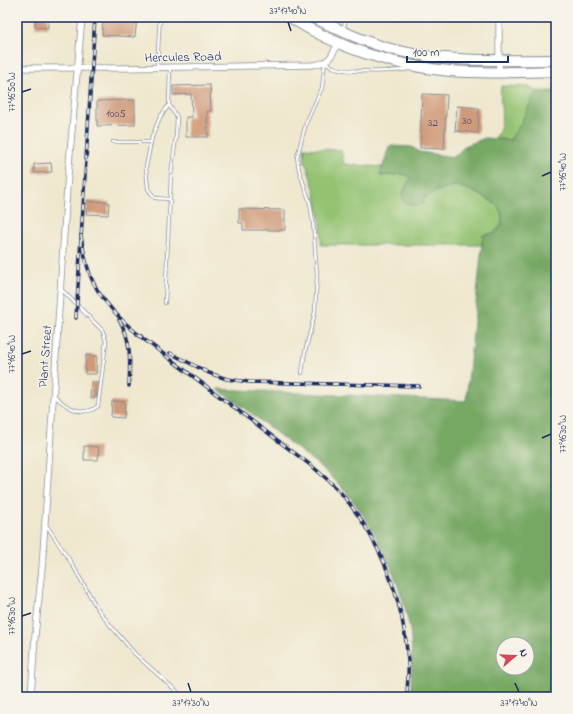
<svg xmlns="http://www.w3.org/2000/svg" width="573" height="714" viewBox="0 0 573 714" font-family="'Indie Flower',sans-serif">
<rect width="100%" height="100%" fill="#f7f3e8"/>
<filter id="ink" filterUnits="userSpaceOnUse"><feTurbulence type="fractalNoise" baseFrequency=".025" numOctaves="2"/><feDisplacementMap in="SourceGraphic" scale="8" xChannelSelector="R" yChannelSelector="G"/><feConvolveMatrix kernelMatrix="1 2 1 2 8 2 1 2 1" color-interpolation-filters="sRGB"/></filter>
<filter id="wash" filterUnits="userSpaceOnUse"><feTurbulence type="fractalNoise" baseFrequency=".012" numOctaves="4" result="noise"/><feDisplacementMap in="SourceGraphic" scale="16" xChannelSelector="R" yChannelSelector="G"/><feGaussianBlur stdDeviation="0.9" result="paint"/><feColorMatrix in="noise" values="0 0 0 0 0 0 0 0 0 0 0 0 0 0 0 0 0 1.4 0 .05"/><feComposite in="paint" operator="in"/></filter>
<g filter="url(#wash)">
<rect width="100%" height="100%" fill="#efe8cf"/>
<g fill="#93c271" stroke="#577868">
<path d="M501,86L531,87L536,91L520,125L510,140L494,139C508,123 498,105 501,86Z"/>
<path d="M304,148L341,150L344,164L383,167L381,176L405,174L411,178L402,193L424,198C434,192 444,187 456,186C464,186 493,200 498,207C502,212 502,218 502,224L494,233L483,235L482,245H321V224L314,188L305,161Z"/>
</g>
<path fill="#76a863" stroke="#486c60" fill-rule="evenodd" d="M536,91H556V697H411C411,675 413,652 410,630C402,584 375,524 343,489C326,469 304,454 283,438C261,421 240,404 217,389L466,401L483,235L495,233L502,224C502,218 502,212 498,207C493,200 464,186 456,186C444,187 434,192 424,198L423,204L415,206L404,202L402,193L411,178L405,174L380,176L389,146L412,147L419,152L454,157L465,146L485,138L510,140L520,125ZM503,644H527V668H503Z"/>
<g id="blocks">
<g fill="#cf9a79">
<polygon points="36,17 48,17 48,28 35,27"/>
<polygon points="103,17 137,17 135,37 102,35"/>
<polygon points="210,85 211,111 207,111 208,137 186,137 186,117 192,117 191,94 173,95 173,86"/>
<polygon points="422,94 447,95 444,149 420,148"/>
<polygon points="135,100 135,125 97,126 97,101"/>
<polygon points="457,106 479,108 478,133 455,131"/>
<polygon points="51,163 52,172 34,173 34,164"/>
<polygon points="87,201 109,202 108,215 86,214"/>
<polygon points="239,209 285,210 285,230 243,230 243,223 239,223"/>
<polygon points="86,355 97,356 96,374 85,374"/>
<polygon points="91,382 98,383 96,398 90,398"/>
<polygon points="112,401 125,402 124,418 111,417"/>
<polygon points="84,446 99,447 98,460 84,460"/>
</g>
</g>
</g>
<g filter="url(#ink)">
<use href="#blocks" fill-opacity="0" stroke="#858c96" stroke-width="1"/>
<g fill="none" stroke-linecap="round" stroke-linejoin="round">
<defs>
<g id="lane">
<polyline points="343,29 347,17"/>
<polyline points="157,67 160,17"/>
<polyline points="169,105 160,117 152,137 146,167 148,189 155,198 169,199"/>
<polyline points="113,142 151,142"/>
<polyline points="165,303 171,175 176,137 177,117 169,105 170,68"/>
<path d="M302,373L305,352L315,312L317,275L313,222L310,203L299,170L297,157L306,123L322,88L325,62C328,64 331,66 333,67C347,73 394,72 409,69"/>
<path d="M54,395C65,407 84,418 98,406L106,342L104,334L102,330L62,290"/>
<polyline points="47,526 72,564 97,608 110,625 135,654 183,697"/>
</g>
<g id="street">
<path d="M17,68H122L312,65C328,64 333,56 338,42"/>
<polyline points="499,72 499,17"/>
<polyline points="31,697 35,636 42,568 67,187 82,17"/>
</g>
<g id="highway">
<path d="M290,17C337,48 394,66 450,71C485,74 521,72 556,71"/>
<path d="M313,17C339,30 366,43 395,50C448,63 502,60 556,60"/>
</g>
</defs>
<use href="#lane" stroke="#858c96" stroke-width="4"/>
<use href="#street" stroke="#858c96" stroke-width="7"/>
<use href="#highway" stroke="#858c96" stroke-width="12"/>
<use href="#lane" stroke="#fff" stroke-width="2.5"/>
<use href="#street" stroke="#fff" stroke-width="5.5"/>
<use href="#highway" stroke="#fff" stroke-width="10"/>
<defs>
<g id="rail">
<polyline points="17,20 17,17"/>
<path d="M81,235C87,275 93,291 122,320C128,325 134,332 141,336"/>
<polyline points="76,318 95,17"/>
<path d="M119,320C132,339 130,363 129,386"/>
<path d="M137,334L313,467C322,475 332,483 340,492C380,538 404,600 408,661C409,673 407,685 407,697"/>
<polyline points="170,353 209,373 227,379 249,382 419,386"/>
</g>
</defs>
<use href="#rail" stroke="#1b2f5e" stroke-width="3.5"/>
<use href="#rail" stroke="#f7f3e8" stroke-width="2" stroke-dasharray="6" stroke-linecap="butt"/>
</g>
</g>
<path fill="none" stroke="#1b2f5e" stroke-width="1.5" d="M288,22L291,31M22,92L31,89M542,176L551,172M22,354L31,351M542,438L551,434M22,616L31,613M188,683L191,692M515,683L519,692"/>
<g text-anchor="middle" stroke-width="3" stroke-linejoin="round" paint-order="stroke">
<g font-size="11" fill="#484a65">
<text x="116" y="117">1005</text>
<text x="467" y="124">30</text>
<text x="433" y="126">32</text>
</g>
<g font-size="13" fill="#1b2f5e" stroke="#f7f3e8">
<text transform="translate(183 56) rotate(-1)" y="5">Hercules Road</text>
<text transform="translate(44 356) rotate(-86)" y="5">Plant Street</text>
</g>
</g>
<rect width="573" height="714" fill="none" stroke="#f7f3e8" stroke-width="44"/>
<g transform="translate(515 656) rotate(71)"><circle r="19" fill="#f7f3e8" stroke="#9fa5b1"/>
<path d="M0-3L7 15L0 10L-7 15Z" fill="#d1495b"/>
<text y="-6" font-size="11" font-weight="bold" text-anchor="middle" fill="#1b2f5e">N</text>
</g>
<path d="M407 56v6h101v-6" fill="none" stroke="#1b2f5e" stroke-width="2"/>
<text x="413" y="56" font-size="12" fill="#1b2f5e" stroke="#f7f3e8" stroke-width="3" paint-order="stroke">100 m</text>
<rect x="22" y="22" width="529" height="670" fill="none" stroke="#1b2f5e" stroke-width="1.5"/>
<g font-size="10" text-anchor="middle" fill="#1b2f5e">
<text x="288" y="14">37°17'40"N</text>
<text transform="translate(11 92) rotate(-90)" y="4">77°16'50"W</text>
<text transform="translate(562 172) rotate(-90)" y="4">77°16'40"W</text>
<text transform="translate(11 354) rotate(-90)" y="4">77°16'40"W</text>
<text transform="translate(562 434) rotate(-90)" y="4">77°16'30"W</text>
<text transform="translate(11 616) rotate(-90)" y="4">77°16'30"W</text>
<text x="191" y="706">37°17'30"N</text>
<text x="519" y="706">37°17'40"N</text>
</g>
</svg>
